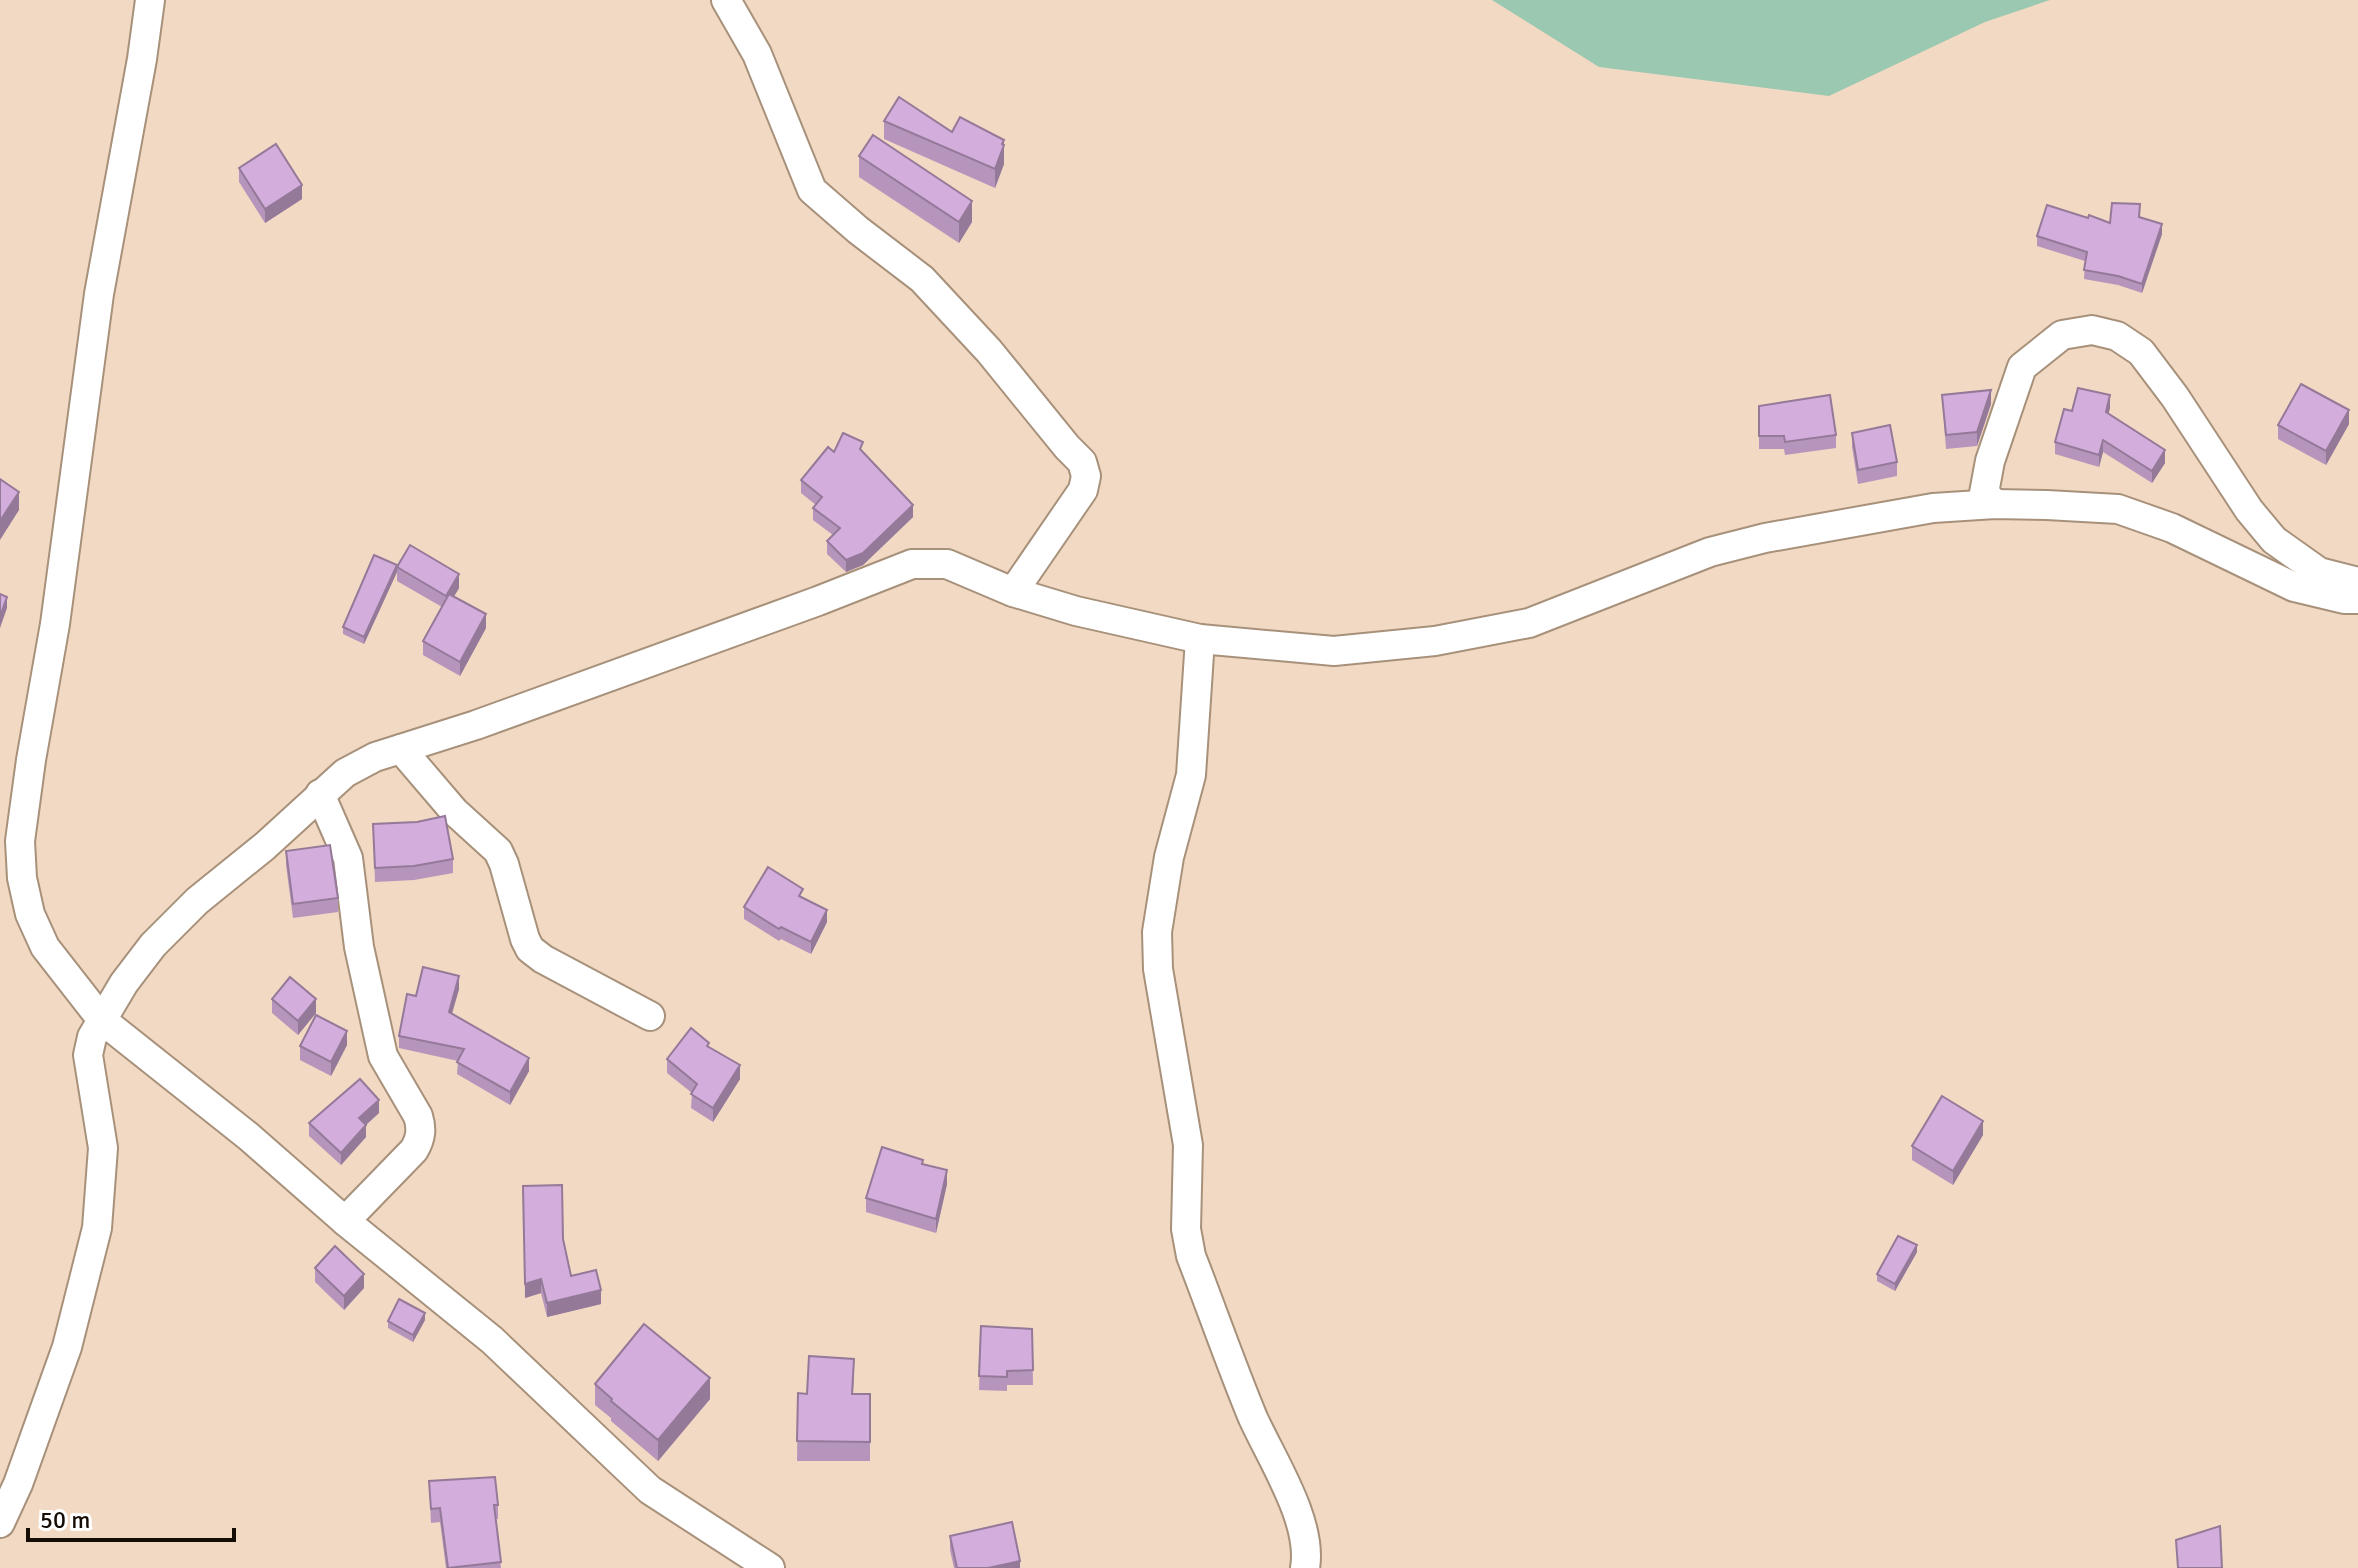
<svg xmlns="http://www.w3.org/2000/svg" width="2358" height="1568" viewBox="0 0 2358 1568" font-family="Signika,sans-serif">
<rect width="100%" height="100%" fill="#f2d9c3"/>
<polygon fill="#9bc8b0" points="1492,0 2050,0 1985,22 1829,96 1599,67"/>
<g fill="none" stroke-linecap="round" stroke-linejoin="round">
<defs>
<g id="minor">
<polyline points="150,0 142,59 99,294 55,624 31,760 20,841 22,878 30,914 45,947 102,1020 248,1136 345,1221 492,1340 650,1490 770,1568"/>
<polyline points="726,0 757,54 812,190 858,230 922,279 989,351 1067,447 1082,462 1086,476 1083,490 1013,592"/>
<polyline points="1995,504 1984,493 1990,461 2022,367 2062,335 2092,330 2117,336 2141,352 2175,397 2249,510 2274,540 2319,572 2358,582"/>
<path d="M1200,639L1191,775L1169,857L1157,932L1158,969L1188,1145L1186,1229L1191,1256C1212,1310 1231,1365 1253,1418C1272,1460 1313,1522 1305,1568"/>
<polyline points="401,749 454,811 498,851 504,864 525,939 530,949 543,959 650,1016"/>
<path d="M320,794L348,858L359,947L383,1056L418,1116C422,1129 421,1138 414,1150L345,1221"/>
<polyline points="0,1523 18,1484 67,1347 97,1228 103,1148 88,1055 92,1037 124,983 153,945 197,901 265,846 345,773 375,757 476,725 818,601 912,564 947,564 1013,592 1076,611 1200,639 1334,651 1435,641 1529,623 1710,552 1765,538 1933,508 1995,504 2047,505 2118,509 2172,528 2294,587 2344,599 2358,599"/>
</g>
</defs>
<use href="#minor" stroke="#a7917b" stroke-width="32"/>
<use href="#minor" stroke="#fff" stroke-width="28"/>
</g>
<g fill="#b595bc">
<polygon points="884,121 952,132 1004,145 1004,164 995,188 884,139"/>
<polygon points="859,156 972,222 959,243 859,177"/>
<polygon points="239,168 302,199 265,223 239,182"/>
<polygon points="2140,217 2162,234 2142,293 2118,285 2084,279 2085,261 2037,246 2037,236 2088,218 2110,223"/>
<polygon points="1942,395 1991,404 1977,446 1946,449"/>
<polygon points="1759,406 1836,435 1836,448 1785,455 1784,449 1759,449"/>
<polygon points="2110,408 2108,414 2165,463 2152,483 2103,452 2099,467 2055,454 2055,442 2072,411"/>
<polygon points="2349,424 2326,465 2278,439 2278,425"/>
<polygon points="1852,433 1897,462 1897,476 1858,484 1852,447"/>
<polygon points="834,452 863,452 913,517 863,565 846,572 827,554 827,541 833,535 813,520 813,508 816,505 801,493 801,480"/>
<polygon points="397,567 459,588 454,596 486,628 460,676 423,655 423,641 442,607 397,581"/>
<polygon points="397,572 364,644 343,634 343,627"/>
<polygon points="373,824 453,859 453,873 414,880 375,882"/>
<polygon points="286,851 338,898 338,912 293,918 286,865"/>
<polygon points="803,898 827,922 811,954 781,939 779,941 744,919 744,907"/>
<polygon points="459,989 452,1013 529,1071 510,1105 457,1074 458,1061 399,1048 399,1036 416,996"/>
<polygon points="272,999 316,1013 298,1035 272,1013"/>
<polygon points="347,1045 331,1076 300,1060 300,1046"/>
<polygon points="709,1047 740,1079 713,1122 691,1108 692,1093 667,1073 667,1059"/>
<polygon points="379,1113 366,1125 366,1137 341,1165 309,1136 309,1123"/>
<polygon points="1983,1135 1953,1185 1912,1160 1912,1146"/>
<polygon points="947,1184 936,1233 866,1212 866,1198"/>
<polygon points="523,1186 563,1239 571,1276 601,1304 547,1317 541,1293 525,1298"/>
<polygon points="1917,1252 1895,1291 1877,1281 1877,1274"/>
<polygon points="315,1268 364,1288 344,1310 315,1282"/>
<polygon points="425,1320 413,1342 388,1328 388,1321"/>
<polygon points="981,1326 1032,1329 1033,1385 1007,1385 1007,1391 979,1390"/>
<polygon points="854,1378 853,1394 870,1394 870,1461 797,1461 798,1393 807,1394"/>
<polygon points="595,1384 710,1399 658,1461 611,1421 611,1418 595,1405"/>
<polygon points="429,1481 498,1505 498,1519 496,1519 501,1568 446,1568 440,1522 431,1523"/>
<polygon points="950,1536 1020,1568 954,1568 950,1550"/>
</g>
<g fill="#947999">
<polygon points="1004,140 1004,164 995,188 995,169"/>
<polygon points="302,185 302,199 265,223 265,209"/>
<polygon points="972,201 972,222 959,243 959,222"/>
<polygon points="2162,224 2162,234 2142,293 2142,284"/>
<polygon points="1991,390 1991,404 1977,446 1977,432"/>
<polygon points="2110,395 2110,408 2106,424 2106,412"/>
<polygon points="2349,410 2349,424 2326,465 2326,451"/>
<polygon points="2103,440 2103,452 2099,467 2099,455"/>
<polygon points="2165,450 2165,463 2152,483 2152,471"/>
<polygon points="19,492 19,510 0,540 0,521"/>
<polygon points="913,505 913,517 863,565 846,572 846,560"/>
<polygon points="397,565 397,572 364,644 364,637"/>
<polygon points="459,574 459,588 446,610 446,596"/>
<polygon points="7,597 7,608 0,628 0,617"/>
<polygon points="486,614 486,628 460,676 460,662"/>
<polygon points="827,910 827,922 811,954 811,942"/>
<polygon points="459,976 459,989 449,1024 449,1012"/>
<polygon points="316,999 316,1013 298,1035 298,1021"/>
<polygon points="347,1031 347,1045 331,1076 331,1062"/>
<polygon points="529,1058 529,1071 510,1105 510,1092"/>
<polygon points="740,1065 740,1079 713,1122 713,1108"/>
<polygon points="379,1100 379,1113 359,1131 359,1118"/>
<polygon points="1983,1121 1983,1135 1953,1185 1953,1171"/>
<polygon points="366,1125 366,1137 341,1165 341,1153"/>
<polygon points="947,1170 947,1184 936,1233 936,1219"/>
<polygon points="1917,1245 1917,1252 1895,1291 1895,1284"/>
<polygon points="364,1274 364,1288 344,1310 344,1296"/>
<polygon points="541,1279 541,1293 525,1298 525,1284"/>
<polygon points="601,1290 601,1304 547,1317 547,1303"/>
<polygon points="425,1313 425,1320 413,1342 413,1335"/>
<polygon points="710,1378 710,1399 658,1461 658,1440"/>
<polygon points="1020,1561 1020,1568 988,1568"/>
</g>
<g fill="#d3addb" stroke="#947999" stroke-width="2">
<polygon points="899,97 952,132 960,117 1004,140 1002,144 1004,145 995,169 884,121"/>
<polygon points="873,135 972,201 959,222 859,156"/>
<polygon points="276,144 302,185 265,209 239,168"/>
<polygon points="2112,203 2140,204 2139,217 2162,224 2142,284 2118,276 2084,270 2087,252 2037,236 2047,205 2088,218 2089,215 2110,223"/>
<polygon points="2301,384 2349,410 2326,451 2278,425"/>
<polygon points="2078,388 2110,395 2106,412 2165,450 2152,471 2103,440 2099,455 2055,442 2064,409 2072,411"/>
<polygon points="1991,390 1977,432 1946,435 1942,395"/>
<polygon points="1830,395 1836,435 1785,442 1784,436 1759,436 1759,406"/>
<polygon points="1890,425 1897,462 1858,470 1852,433"/>
<polygon points="843,433 863,442 860,449 913,505 863,553 846,560 827,541 840,528 813,508 822,497 801,480 828,447 834,452"/>
<polygon points="0,479 19,492 0,521"/>
<polygon points="410,545 459,574 446,596 397,567"/>
<polygon points="374,555 397,565 364,637 343,627"/>
<polygon points="0,594 7,597 0,617"/>
<polygon points="449,594 486,614 460,662 423,641"/>
<polygon points="445,816 453,859 414,866 375,868 373,824 417,822"/>
<polygon points="330,845 338,898 293,904 286,851"/>
<polygon points="768,867 803,889 799,896 827,910 811,942 781,927 779,929 744,907"/>
<polygon points="423,967 459,976 449,1012 529,1058 510,1092 457,1062 464,1049 399,1036 407,994 416,996"/>
<polygon points="290,977 316,999 298,1021 272,999"/>
<polygon points="316,1015 347,1031 331,1062 300,1046"/>
<polygon points="691,1028 709,1043 707,1046 740,1065 713,1108 691,1094 697,1084 667,1059"/>
<polygon points="360,1079 379,1100 359,1118 366,1125 341,1153 309,1123"/>
<polygon points="1942,1096 1983,1121 1953,1171 1912,1146"/>
<polygon points="882,1147 923,1160 922,1164 947,1170 936,1219 866,1198"/>
<polygon points="562,1185 563,1239 571,1276 596,1270 601,1290 547,1303 541,1279 525,1284 523,1186"/>
<polygon points="1898,1236 1917,1245 1895,1284 1877,1274"/>
<polygon points="335,1246 364,1274 344,1296 315,1268"/>
<polygon points="399,1299 425,1313 413,1335 388,1321"/>
<polygon points="644,1324 710,1378 658,1440 611,1401 612,1399 595,1384"/>
<polygon points="981,1326 1032,1329 1033,1370 1007,1371 1007,1377 979,1376"/>
<polygon points="809,1356 854,1359 852,1394 870,1394 870,1442 797,1441 798,1393 807,1394"/>
<polygon points="495,1477 498,1505 494,1505 501,1562 448,1568 440,1508 431,1509 429,1481"/>
<polygon points="1012,1522 1020,1561 988,1568 957,1568 950,1536"/>
<polygon points="2220,1526 2222,1568 2178,1568 2176,1540"/>
</g>
<path d="M28 1528v12h206v-12" fill="none" stroke="#150d06" stroke-width="4"/>
<text x="40" y="1528" font-size="24" fill="#150d06" stroke="#ffffff" stroke-width="6" paint-order="stroke">50 m</text>
</svg>
